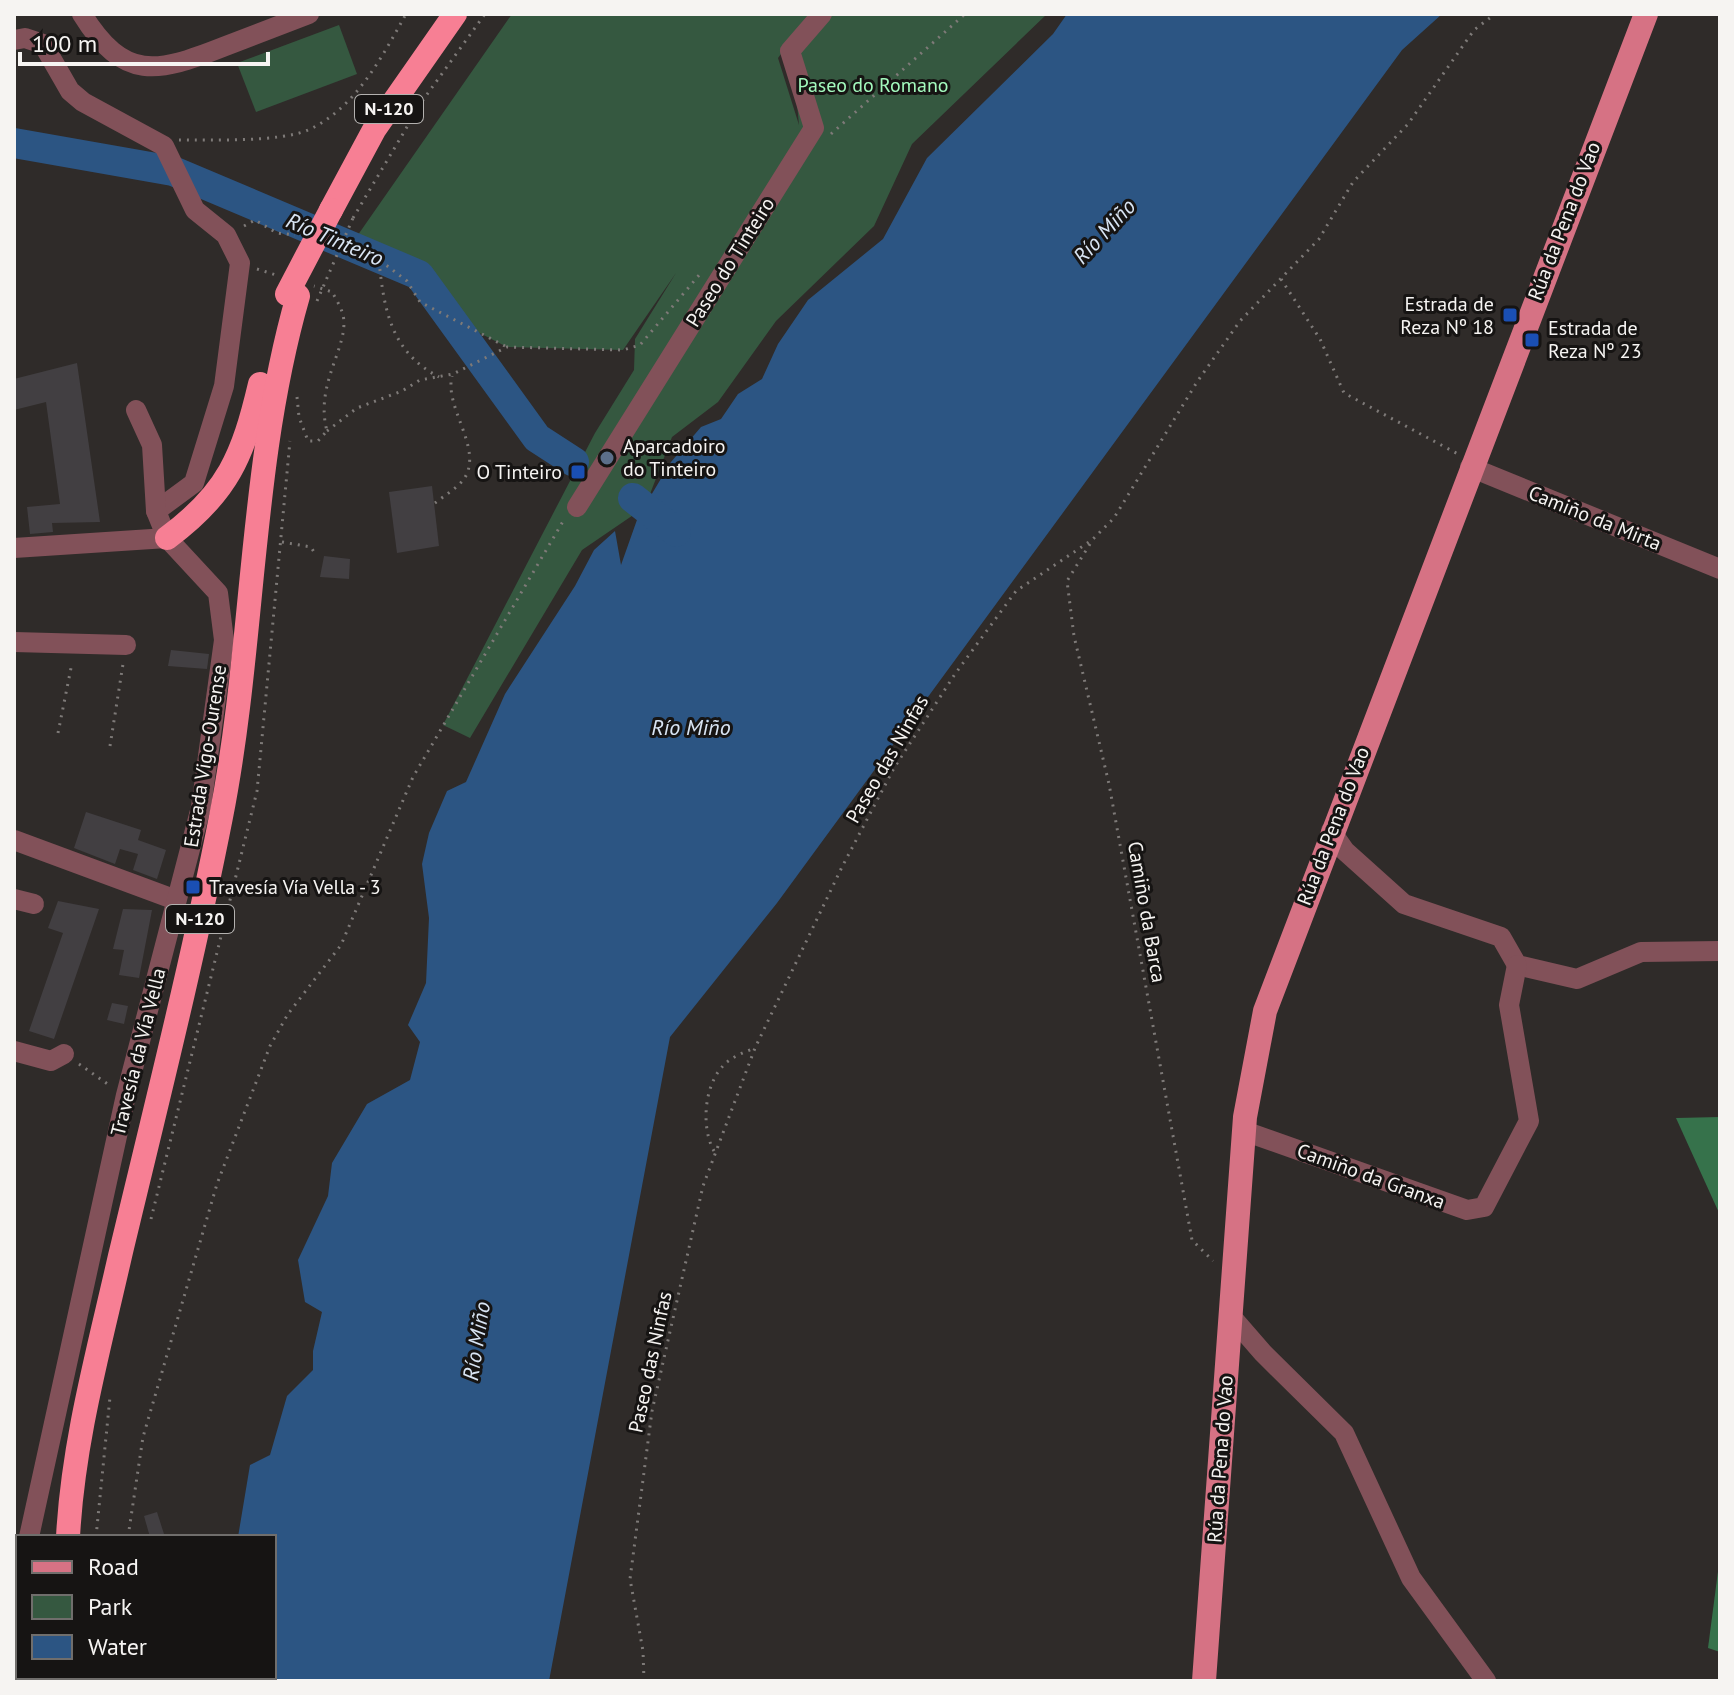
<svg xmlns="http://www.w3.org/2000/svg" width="1734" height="1695" viewBox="0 0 1734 1695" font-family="'PT Sans',sans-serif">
<rect width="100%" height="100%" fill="#2f2b29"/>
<g fill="#355840">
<polygon points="512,14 810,14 778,58 799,125 796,93 802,40 827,14 1047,14 912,144 874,226 776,321 718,402 672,437 645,507 582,550 470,738 443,725 595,433 634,370 635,339 676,273 623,350 507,347 458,322 423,265 353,242"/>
<polygon points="339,25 357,74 256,112 237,63"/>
</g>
<g fill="#36724b">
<polygon points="1720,1117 1720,1215 1676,1118"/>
<polygon points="1720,1556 1720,1652 1708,1648"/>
</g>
<polygon fill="#2c5583" points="1067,14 1442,14 1402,50 777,903 670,1037 549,1681 220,1681 219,1677 274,1677 274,1537 238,1537 250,1465 270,1455 287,1396 313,1370 313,1351 322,1312 305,1302 298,1260 328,1196 332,1163 367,1104 410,1080 420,1042 408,1025 426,983 429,918 422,864 429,833 447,791 466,782 505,694 575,586 594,550 615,531 621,565 638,517 671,462 701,427 721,419 738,394 762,379 778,344 808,300 883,239 927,158 1053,34"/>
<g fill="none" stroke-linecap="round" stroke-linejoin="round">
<g stroke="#2c5583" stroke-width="30">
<polyline points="14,143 173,171 419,275 537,438 574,462"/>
<polyline points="633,498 676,532"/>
</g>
</g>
<g fill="#423f42">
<polygon points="77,363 100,522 52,523 53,532 30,534 27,507 60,504 46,402 14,410 14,379"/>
<polygon points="432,486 439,546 397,553 389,492"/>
<polygon points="324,556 350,559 349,579 320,577"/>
<polygon points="171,650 209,654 207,669 168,666"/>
<polygon points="86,812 141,830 138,840 166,850 157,879 133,870 138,854 120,849 115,864 74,848"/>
<polygon points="58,901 99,909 54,1039 29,1031 63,933 48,928"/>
<polygon points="123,909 152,910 139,978 119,975 124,950 113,949"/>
<polygon points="112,1003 128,1006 124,1024 107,1020"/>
<polygon points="157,1512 164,1534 150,1537 144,1516"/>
</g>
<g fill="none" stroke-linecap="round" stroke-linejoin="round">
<g stroke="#7e7a78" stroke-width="3" stroke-dasharray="2 6" stroke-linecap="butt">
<polyline points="831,134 965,14"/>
<path d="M179,140C211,140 281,142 308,130C355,109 382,57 406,14"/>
<polyline points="353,218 423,100 485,14"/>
<polyline points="244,226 255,220 277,233 295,235"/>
<polyline points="338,240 352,242 386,265 407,281 420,302 507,347"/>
<path d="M379,261C384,310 391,352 439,377"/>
<polyline points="257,269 276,275"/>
<polyline points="1281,279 1320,339 1344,393 1458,454"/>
<path d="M297,397L299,417L308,441H318L327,431C314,383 350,346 343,315C341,307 336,299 332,292L314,286"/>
<polyline points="327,431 357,408 402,391 420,380 453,374 507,347 623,350 640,345 700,274"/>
<path d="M435,503C444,496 457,488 464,479C484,449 444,408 452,376"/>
<polyline points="282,542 311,547 314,552"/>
<polyline points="1090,544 1067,581 1074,636 1109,784 1192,1240 1213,1261"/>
<polyline points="58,733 72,663"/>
<polyline points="110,746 123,664"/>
<polyline points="79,1064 109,1085"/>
<path d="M714,1151C701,1128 704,1087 722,1067C729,1058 744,1052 755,1048"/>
<polyline points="151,1219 257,791 290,441"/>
<polyline points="96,1537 110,1397"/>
<polyline points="128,1537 143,1437 217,1184 270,1046 288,1014 341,945 413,777 565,518"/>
<polyline points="99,1677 99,1681"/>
<polyline points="112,1681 113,1677"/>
<polyline points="644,1681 643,1651 630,1579 652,1411 703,1186 755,1048 842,867 894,768 955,674 1016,591 1092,540 1114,518 1197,382 1240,321 1319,239 1353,182 1408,124 1474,30 1495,14"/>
</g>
<g stroke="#825159" stroke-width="20">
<path d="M82,14C124,82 157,73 223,47C252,36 280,25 309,14"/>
<polyline points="14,40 25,38 43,44 70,91 83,102 164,146 195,210 226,235 240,263 224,386 194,483 156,511"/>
<polyline points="1470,467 1720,569"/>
<polyline points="577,507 814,128 790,51 822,14"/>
<polyline points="14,548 167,538"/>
<polyline points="14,642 126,645"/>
<polyline points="1331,831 1345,851 1404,904 1501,937 1517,965 1577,979 1641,952 1720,951"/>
<polyline points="14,840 176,900"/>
<polyline points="14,899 34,904"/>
<polyline points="14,1051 51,1061 64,1054"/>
<polyline points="1244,1131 1467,1210 1484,1207 1529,1121 1509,1005 1517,965"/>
<polyline points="1230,1315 1263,1353 1344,1433 1411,1578 1486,1681"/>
<polyline points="29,1537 126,1095 201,807 224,640 218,593 167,538 156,511 152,445 136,410"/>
<polyline points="14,1614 18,1594"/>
</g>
<polyline stroke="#d67284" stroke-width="24" points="1204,1681 1245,1117 1265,1011 1646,14"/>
<g stroke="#f77f94" stroke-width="24">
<polyline points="331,210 374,130 455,14"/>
<path d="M167,538C228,493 243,456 260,384"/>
<path d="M68,1537C73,1441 99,1349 120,1256C155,1110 192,964 221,817C255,644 249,466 298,296"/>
<polyline points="67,1677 68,1681"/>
</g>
<polyline stroke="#7e7a78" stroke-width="3" stroke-dasharray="2 6" stroke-linecap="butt" points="317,301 353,218"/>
<polyline stroke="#f77f94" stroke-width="24" points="287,294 331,210"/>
</g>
<g fill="#1a4fb4" stroke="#161413" stroke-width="3">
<rect x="1502" y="307" width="16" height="16" rx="4"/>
<rect x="1524" y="332" width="16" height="16" rx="4"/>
<rect x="570" y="464" width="16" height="16" rx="4"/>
<rect x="185" y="879" width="16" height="16" rx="4"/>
</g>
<circle fill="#5c6f8a" stroke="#161413" stroke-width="3" cx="607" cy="458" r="8"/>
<g text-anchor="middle" stroke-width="6" stroke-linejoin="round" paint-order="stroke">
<g fill="#161413" stroke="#b3b1af" stroke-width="2">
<rect x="355" y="95" width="68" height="28" rx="6"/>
<rect x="166" y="905" width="68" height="28" rx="6"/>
</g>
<g font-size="18" font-weight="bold" fill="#f6f4f2">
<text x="389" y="115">N-120</text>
<text x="200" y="925">N-120</text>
</g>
<g font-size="20" fill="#a3f9bd" stroke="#161413">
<text x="873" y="92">Paseo do Romano</text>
</g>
<g font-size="20" fill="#f6f4f2" stroke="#161413">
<text transform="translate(1564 221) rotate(-69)" y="7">Rúa da Pena do Vao</text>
<text transform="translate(730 262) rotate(-58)" y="7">Paseo do Tinteiro</text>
<text transform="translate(1595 518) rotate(22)" y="7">Camiño da Mirta</text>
<text transform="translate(205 756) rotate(-81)" y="7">Estrada Vigo-Ourense</text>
<text transform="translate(887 759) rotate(-60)" y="7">Paseo das Ninfas</text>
<text transform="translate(1333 826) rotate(-69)" y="7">Rúa da Pena do Vao</text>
<text transform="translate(1147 912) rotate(80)" y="7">Camiño da Barca</text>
<text transform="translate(138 1052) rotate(-76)" y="7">Travesía da Vía Vella</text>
<text transform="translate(1371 1176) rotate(20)" y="7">Camiño da Granxa</text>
<text transform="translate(650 1362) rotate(-78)" y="7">Paseo das Ninfas</text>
<text transform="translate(1220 1459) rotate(-86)" y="7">Rúa da Pena do Vao</text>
</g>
<g font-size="20" fill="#f6f4f2" stroke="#161413" text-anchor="start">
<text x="1494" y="311" text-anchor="end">Estrada de<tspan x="1494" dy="23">Reza Nº 18</tspan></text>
<text x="1548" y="335">Estrada de<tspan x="1548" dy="23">Reza Nº 23</tspan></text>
<text x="623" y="453">Aparcadoiro<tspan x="623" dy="23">do Tinteiro</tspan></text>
<text x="562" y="479" text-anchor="end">O Tinteiro</text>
<text x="209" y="894">Travesía Vía Vella - 3</text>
</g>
<g font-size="22" font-style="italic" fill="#d9e5f4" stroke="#161413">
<text transform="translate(1104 231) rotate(-47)" y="8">Río Miño</text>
<text transform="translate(335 239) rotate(23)" y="8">Río Tinteiro</text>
<text x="691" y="735">Río Miño</text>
<text transform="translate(476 1341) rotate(-81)" y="8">Río Miño</text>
</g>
</g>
<rect width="1734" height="1695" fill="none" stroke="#f6f4f2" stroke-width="32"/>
<rect x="16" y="1535" width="260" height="144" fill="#161413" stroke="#706e6c" stroke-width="2"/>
<rect x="32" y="1561" width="40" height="12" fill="#d67284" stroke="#706e6c" stroke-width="2"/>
<text x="88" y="1575" font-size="24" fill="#f6f4f2">Road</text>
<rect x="32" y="1595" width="40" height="24" fill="#355840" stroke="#706e6c" stroke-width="2"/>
<text x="88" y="1615" font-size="24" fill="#f6f4f2">Park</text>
<rect x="32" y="1635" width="40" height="24" fill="#2c5583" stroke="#706e6c" stroke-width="2"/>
<text x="88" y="1655" font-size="24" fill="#f6f4f2">Water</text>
<path d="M20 52v12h248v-12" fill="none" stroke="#f6f4f2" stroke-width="4"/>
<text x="32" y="52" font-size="24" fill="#f6f4f2" stroke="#161413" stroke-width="6" paint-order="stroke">100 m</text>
</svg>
